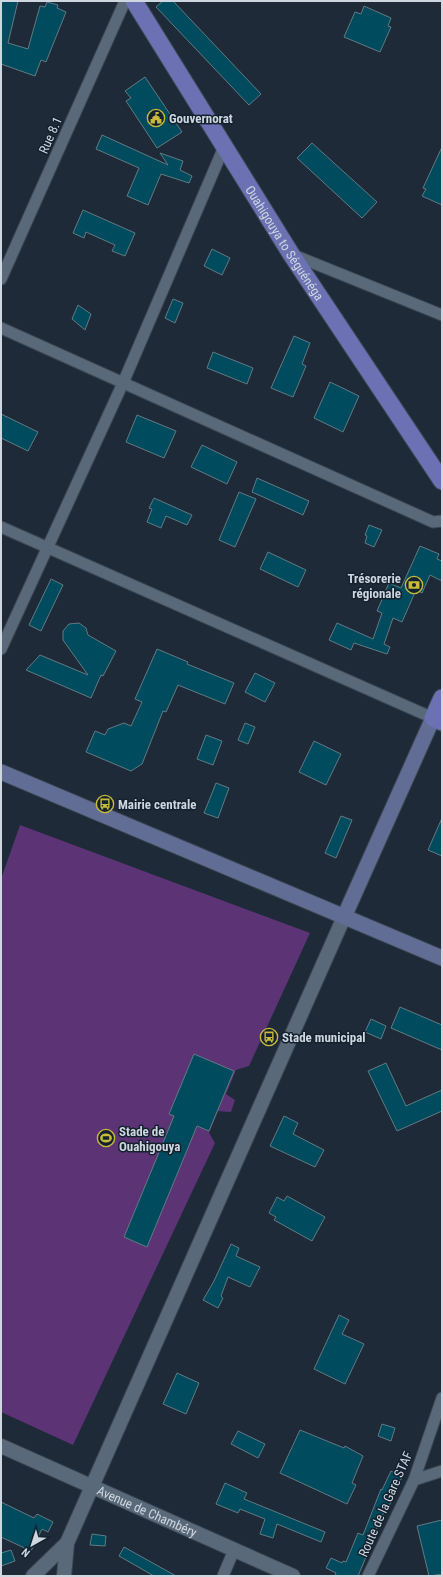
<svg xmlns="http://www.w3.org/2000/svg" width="443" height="1577" viewBox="0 0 443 1577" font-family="'Roboto Condensed',sans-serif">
<rect width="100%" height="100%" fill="#1e2a38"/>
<polygon fill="#5c3476" points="20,825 310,933 249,1066 236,1070 226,1094 235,1100 231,1112 218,1111 209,1133 215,1143 73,1445 1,1412 1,879"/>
<g fill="#004b5e" stroke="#627a83">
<polygon points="1,1 18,1 8,43 28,49 40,6 45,7 47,2 58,5 57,8 66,12 46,62 41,60 35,76 1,64"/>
<polygon points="163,1 173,1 261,94 249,105 156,7"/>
<polygon points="364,6 391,18 388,26 391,27 380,52 344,37 355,12 361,14"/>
<polygon points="145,77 182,132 157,148 126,101 131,98 125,91"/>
<polygon points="102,135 168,165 160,153 183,161 180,170 192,176 189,183 161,174 148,205 127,196 139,168 96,149"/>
<polygon points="312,143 377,202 362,218 297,158"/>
<polygon points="442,147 442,205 422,196 426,189 423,188"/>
<polygon points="83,210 135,233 125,256 112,251 115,245 86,232 84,238 73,233"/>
<polygon points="212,249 230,258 222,275 204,266"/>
<polygon points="173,299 183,303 175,323 165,318"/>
<polygon points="78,305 91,314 85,330 72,319"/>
<polygon points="294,336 310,343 302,364 306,366 293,397 271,388"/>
<polygon points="213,352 253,368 247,384 207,368"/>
<polygon points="330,382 359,396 343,432 314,418"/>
<polygon points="1,414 38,432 28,451 1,438"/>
<polygon points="137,415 176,431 164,458 126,442"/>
<polygon points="202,445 237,462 227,484 191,467"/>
<polygon points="257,478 309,501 303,515 252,492"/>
<polygon points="239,492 256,499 235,547 219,540"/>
<polygon points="154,498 192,515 187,525 166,516 161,528 147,522 152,509 149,508"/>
<polygon points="369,525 382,530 374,547 365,543 367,536 365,535"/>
<polygon points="420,546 439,554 437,559 442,561 442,581 430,575 422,593 416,590 402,622 393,618 384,644 390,647 387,654 354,643 351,650 329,640 337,623 373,639 382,613 377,611 389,583 401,588"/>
<polygon points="268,552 306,570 298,587 260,569"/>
<polygon points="51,579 63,585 41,631 29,625"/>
<polygon points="79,623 86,628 88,635 116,651 103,676 101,675 91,698 26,670 40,655 88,675 63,640 63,631 69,624"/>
<polygon points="157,649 188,662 187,664 234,683 225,704 178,685 166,712 163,711 142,764 131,771 86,752 95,731 105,735 108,729 124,723 131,726 142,702 135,699"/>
<polygon points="255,673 275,683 265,702 245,692"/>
<polygon points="245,723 255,727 248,744 238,740"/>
<polygon points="206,735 222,741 213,765 197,759"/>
<polygon points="314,741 341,754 326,785 299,772"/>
<polygon points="216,783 229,788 218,818 204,813"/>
<polygon points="341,816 352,820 336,858 325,853"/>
<polygon points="442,818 442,856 428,850"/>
<polygon points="400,1007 442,1025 442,1050 391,1028"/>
<polygon points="371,1019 386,1026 381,1039 365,1032"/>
<polygon points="194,1054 234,1071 209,1131 197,1126 147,1247 124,1237 174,1116 169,1114"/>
<polygon points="386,1063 406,1106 442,1090 442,1111 397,1131 368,1071"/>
<polygon points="284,1116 298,1123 293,1134 324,1150 315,1167 270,1146"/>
<polygon points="287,1196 325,1217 312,1241 274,1220 276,1217 269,1213 277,1197 284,1201"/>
<polygon points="231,1244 239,1248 236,1256 260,1267 250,1287 228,1277 221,1296 223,1298 218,1308 203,1300 214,1281"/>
<polygon points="339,1315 349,1320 342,1334 364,1344 345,1384 314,1369"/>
<polygon points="177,1373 199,1383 186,1414 163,1404"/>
<polygon points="382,1424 395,1428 391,1441 378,1436"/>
<polygon points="300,1430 344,1448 345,1446 363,1456 352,1483 356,1485 347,1504 280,1473"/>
<polygon points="238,1431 265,1444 258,1458 231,1444"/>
<polygon points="391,1471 402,1477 386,1513 384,1512 369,1546 370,1547 366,1557 358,1576 335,1576 336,1573 326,1568 331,1558 342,1563 343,1561 346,1562 358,1533 363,1535 381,1489 382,1490"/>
<polygon points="225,1483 247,1493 244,1499 325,1532 321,1542 277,1524 273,1538 260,1534 265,1519 240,1509 238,1513 216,1504"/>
<polygon points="1,1502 34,1518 37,1514 53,1522 48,1532 42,1529 31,1551 1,1537"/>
<polygon points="442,1520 442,1574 429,1576 417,1526"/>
<polygon points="92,1534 106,1536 105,1546 90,1545"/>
<polygon points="124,1547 176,1576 154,1576 119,1556"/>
<polygon points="11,1550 15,1561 1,1566 1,1553"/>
</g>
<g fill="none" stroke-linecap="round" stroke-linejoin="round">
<defs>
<g id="minor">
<polyline points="291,254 442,315"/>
<polyline points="1,279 125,1"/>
<polyline points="1,328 433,522 442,521"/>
<polyline points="1,527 433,718"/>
<polyline points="1,649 123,383 224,147"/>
<polyline points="414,1480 442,1471"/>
<polyline points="223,1576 234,1550"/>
<polyline points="368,1576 414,1480 442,1398"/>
</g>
<g id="tertiary">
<path id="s1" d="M1,1446L293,1576"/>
<polyline points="33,1576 67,1543"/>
<polyline points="64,1576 67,1543 344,917"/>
</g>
<g id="secondary">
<polyline points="1,772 442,958"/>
<polyline points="344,917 433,718"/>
</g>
<g id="primary">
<path id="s2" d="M134,1L291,254L442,481"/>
<polyline points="442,698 433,718 442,722"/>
</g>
</defs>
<use href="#minor" stroke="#3b4651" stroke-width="13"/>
<use href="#tertiary" stroke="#3b4651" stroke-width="16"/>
<use href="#secondary" stroke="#3b4651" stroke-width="17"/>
<use href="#primary" stroke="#3b4651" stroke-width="19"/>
<use href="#minor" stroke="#5a6979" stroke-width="11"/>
<use href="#tertiary" stroke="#5a6979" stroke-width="14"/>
<use href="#secondary" stroke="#626d96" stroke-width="15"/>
<use href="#primary" stroke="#6b71b3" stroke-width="17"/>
</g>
<defs>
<symbol id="civic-ring" viewBox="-11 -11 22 22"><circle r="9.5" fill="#14212e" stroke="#c8bb3b" stroke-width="1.5"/><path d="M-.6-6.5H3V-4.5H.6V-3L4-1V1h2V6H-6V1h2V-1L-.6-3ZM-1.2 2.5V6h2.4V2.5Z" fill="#c8bb3b"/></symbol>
<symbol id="bank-ring" viewBox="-11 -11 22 22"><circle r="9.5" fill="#14212e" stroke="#c8bb3b" stroke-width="1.5"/><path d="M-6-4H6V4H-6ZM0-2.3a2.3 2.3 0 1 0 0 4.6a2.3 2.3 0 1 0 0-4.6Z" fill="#c8bb3b"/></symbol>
<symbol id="bus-ring" viewBox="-11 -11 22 22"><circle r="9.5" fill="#14212e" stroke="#c8bb3b" stroke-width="1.5"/><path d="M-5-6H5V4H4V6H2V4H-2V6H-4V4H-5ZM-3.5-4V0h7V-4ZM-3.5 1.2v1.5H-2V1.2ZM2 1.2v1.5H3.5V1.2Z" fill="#c8bb3b"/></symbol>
<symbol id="stadium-ring" viewBox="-11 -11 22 22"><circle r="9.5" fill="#14212e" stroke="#c8bb3b" stroke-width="1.5"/><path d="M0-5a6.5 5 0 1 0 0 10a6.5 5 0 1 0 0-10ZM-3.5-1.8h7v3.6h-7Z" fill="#c8bb3b"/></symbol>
</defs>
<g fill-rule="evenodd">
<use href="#civic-ring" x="146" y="108" width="20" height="20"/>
<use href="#bank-ring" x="404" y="575" width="20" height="20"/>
<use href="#bus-ring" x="95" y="794" width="20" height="20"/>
<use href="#bus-ring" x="259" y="1027" width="20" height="20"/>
<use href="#stadium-ring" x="96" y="1128" width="20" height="20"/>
</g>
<g text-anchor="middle" stroke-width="3" stroke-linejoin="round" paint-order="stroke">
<g font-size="13" font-weight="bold" fill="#ced6df" stroke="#14212e" text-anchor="start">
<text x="169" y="123">Gouvernorat</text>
<text x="401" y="583" text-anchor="end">Trésorerie<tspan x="401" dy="15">régionale</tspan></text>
<text x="118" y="809">Mairie centrale</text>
<text x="282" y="1042">Stade municipal</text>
<text x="119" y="1136">Stade de<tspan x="119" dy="15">Ouahigouya</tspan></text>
</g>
<g font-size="13" fill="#ced6df" stroke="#14212e">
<text transform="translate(50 135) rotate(-66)" y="5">Rue 8.1</text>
<text dy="5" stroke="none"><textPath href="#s2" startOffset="285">Ouahigouya to Séguénéga</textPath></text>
<text transform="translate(385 1504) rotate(-66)" y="5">Route de la Gare STAF</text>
<text dy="5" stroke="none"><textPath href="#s1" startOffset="160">Avenue de Chambéry</textPath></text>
</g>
</g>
<rect width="443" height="1577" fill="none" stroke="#ced6df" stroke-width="4"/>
<g transform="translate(32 1545) rotate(219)" stroke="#14212e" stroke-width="3" paint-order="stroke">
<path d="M0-3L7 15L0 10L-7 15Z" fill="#ced6df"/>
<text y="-6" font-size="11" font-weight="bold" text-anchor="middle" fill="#ced6df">N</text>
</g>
</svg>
